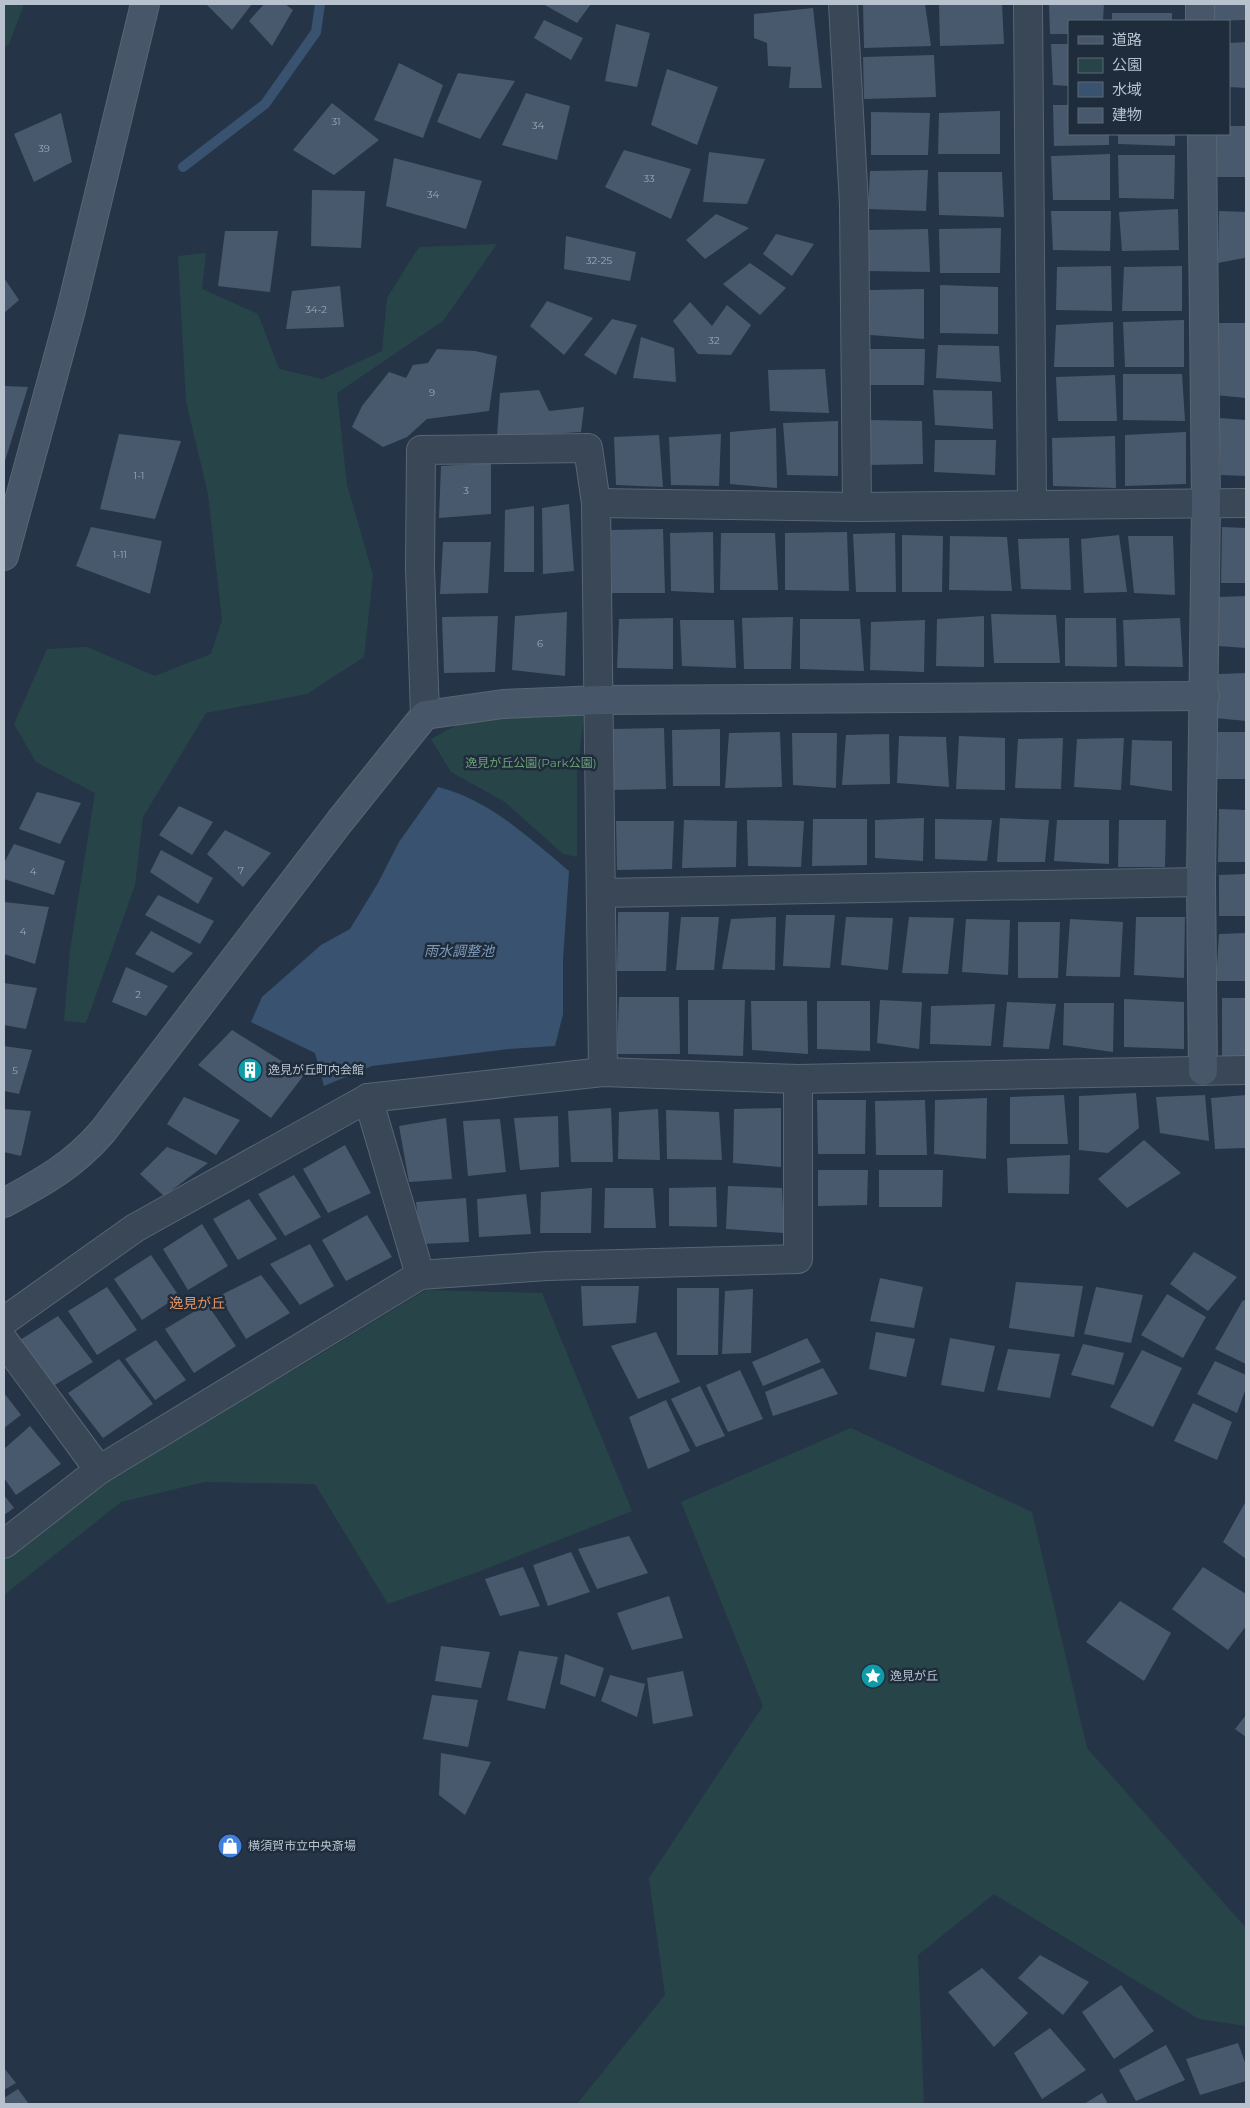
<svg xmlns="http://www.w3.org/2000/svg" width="1250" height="2108" viewBox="0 0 1250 2108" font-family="Montserrat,'Noto Sans JP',sans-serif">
<rect width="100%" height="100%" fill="#253547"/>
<g fill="#274548">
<polygon points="4,4 24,4 9,44 4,48"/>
<polygon points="497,244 443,321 337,393 347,485 373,575 364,657 307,694 206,713 143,817 135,885 86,1023 64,1021 70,950 95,793 36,762 14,724 47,649 87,647 155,676 211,654 222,620 208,494 186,401 178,256 206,253 202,289 258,314 279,369 322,379 382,351 387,298 419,247"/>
<polygon points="532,715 584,715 577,772 577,857 563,854 505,802 451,772 431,739 466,720"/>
<polygon points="426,1290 542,1293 632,1511 478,1572 388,1604 315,1484 205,1482 121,1502 4,1595 4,1558 67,1508 184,1432 294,1370"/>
<polygon points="851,1428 1032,1512 1087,1748 1246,1928 1246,2026 1199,2019 994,1894 918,1955 924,2104 577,2104 665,1995 649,1878 763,1706 681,1502"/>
</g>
<path fill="#38526f" d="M438,787C488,799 530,838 569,871L563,960V1014L555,1046L509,1049L372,1066L324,1086L315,1053L251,1022L262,997L321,945L350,929L378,883L399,842Z"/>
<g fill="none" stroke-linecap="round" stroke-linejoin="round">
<polyline stroke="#38526f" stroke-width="10" points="183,167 265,104 316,32 320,4"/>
</g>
<g fill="#49596d">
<polygon points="206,4 252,4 232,30"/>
<polygon points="264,4 285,4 293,10 272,46 249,21"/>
<polygon points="543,4 591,4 577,23"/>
<polygon points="863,4 925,4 931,46 864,48"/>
<polygon points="939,4 1002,4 1004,44 940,46"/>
<polygon points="1049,4 1104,4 1103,21 1069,21 1069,34 1050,34"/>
<polygon points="1211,4 1246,4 1246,20 1211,21"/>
<polygon points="813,8 822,88 789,88 791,67 768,66 767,43 754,38 754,14"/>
<rect x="1112" y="13" width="60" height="8"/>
<polygon points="544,20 583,38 571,60 534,38"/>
<polygon points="616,24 650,33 637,87 605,81"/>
<polygon points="1246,42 1246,88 1229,87 1229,43"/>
<polygon points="1051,44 1069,44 1069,86 1053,85"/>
<polygon points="934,55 936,97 864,99 863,57"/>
<polygon points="399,63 443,85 423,138 374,120"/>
<polygon points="667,69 718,87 697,145 651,125"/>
<polygon points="458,73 515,81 480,139 437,122"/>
<polygon points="526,93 570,106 557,160 502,145"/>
<polygon points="332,103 379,140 334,175 293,150"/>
<polygon points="1053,105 1069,105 1069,134 1109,134 1109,145 1054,146"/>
<polygon points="1000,111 1000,154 938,154 939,113"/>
<polygon points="871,112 930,113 928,155 871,155"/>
<polygon points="61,113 72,162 34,182 14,134"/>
<polygon points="1229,126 1246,126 1246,177 1216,177 1213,134 1229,134"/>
<polygon points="1118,134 1175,134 1175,146 1118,144"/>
<polygon points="624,150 691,169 671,219 605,187"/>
<polygon points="709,152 765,159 747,204 703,202"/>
<polygon points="1110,154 1110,200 1053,200 1051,156"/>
<polygon points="1118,155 1175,155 1174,199 1119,198"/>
<polygon points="394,158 482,181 466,229 386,206"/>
<polygon points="928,170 926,211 868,209 870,171"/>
<polygon points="938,172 1002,172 1004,217 939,215"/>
<polygon points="312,190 365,191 361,248 311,246"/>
<polygon points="1178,209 1179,250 1122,251 1119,212"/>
<polygon points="1051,211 1111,211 1110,251 1053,250"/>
<polygon points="1219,211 1246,212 1246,256 1244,258 1218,263"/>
<polygon points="716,214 749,228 705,259 686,240"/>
<polygon points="1001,228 1000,273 940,273 939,229"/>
<polygon points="928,229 930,272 867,271 867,230"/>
<polygon points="225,231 278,231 270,292 218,286"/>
<polygon points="776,234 814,244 792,276 763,254"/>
<polygon points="566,236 636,252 630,281 564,269"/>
<polygon points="750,263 786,288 760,315 723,284"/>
<polygon points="1111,266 1112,311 1056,310 1057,267"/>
<polygon points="1182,266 1182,311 1122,311 1124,267"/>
<polygon points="4,278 19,300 4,313"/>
<polygon points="940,285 998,287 998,334 940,333"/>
<polygon points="340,286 344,327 286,329 292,291"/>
<polygon points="924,289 924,339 870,335 869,290"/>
<polygon points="547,301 593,318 564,355 530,326"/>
<polygon points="690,302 712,326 727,305 751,325 731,355 698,354 673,321"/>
<polygon points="612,319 637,325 616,375 584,355"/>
<polygon points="1184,320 1184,367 1125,367 1123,322"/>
<polygon points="1113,322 1114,367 1054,367 1056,325"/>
<polygon points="1217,323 1246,323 1246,398 1215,395"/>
<polygon points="641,337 674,348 676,382 633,378"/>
<polygon points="938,345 999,346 1001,382 936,378"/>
<polygon points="437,349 475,351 497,356 489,411 427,419 407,437 383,447 352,427 362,406 389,372 406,378 413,365 428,363"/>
<polygon points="869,349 925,349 924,385 868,385"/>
<polygon points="825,369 829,413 770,411 768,370"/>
<polygon points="1123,374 1182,374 1185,421 1123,420"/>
<polygon points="1115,375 1117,421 1058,421 1056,377"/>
<polygon points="4,386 28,387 4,464"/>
<polygon points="539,390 549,411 584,407 581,432 497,437 500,393"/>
<polygon points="933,390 992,391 993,429 935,425"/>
<polygon points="1219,418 1246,420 1246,476 1221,475"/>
<polygon points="867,420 922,421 923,464 868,465"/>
<polygon points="838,421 838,476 787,475 783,423"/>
<polygon points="776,428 777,488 730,484 730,432"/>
<polygon points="1186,432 1186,484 1125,486 1125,435"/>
<polygon points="119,434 181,441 155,519 100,509"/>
<polygon points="721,434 719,486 671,485 669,437"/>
<polygon points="659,435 663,487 616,485 614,437"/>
<polygon points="1115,436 1116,488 1053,486 1052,438"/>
<polygon points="935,440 996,440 995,475 934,472"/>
<polygon points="491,463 491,514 439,518 441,466"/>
<polygon points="569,504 574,571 543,574 542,508"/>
<polygon points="534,506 534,572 504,572 505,510"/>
<polygon points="91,527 162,541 150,594 76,566"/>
<polygon points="1222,527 1246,528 1246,583 1221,583"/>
<polygon points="663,529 665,593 612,593 611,530"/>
<polygon points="713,532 714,593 671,591 670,533"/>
<polygon points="847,532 849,591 785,590 785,533"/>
<polygon points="721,533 775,533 778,590 720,590"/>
<polygon points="895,533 896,592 856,592 853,534"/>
<polygon points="902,535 943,536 942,592 902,592"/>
<polygon points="1119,535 1127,592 1084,593 1081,539"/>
<polygon points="950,536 1007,537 1012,591 949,590"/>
<polygon points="1128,536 1173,536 1175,595 1134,593"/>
<polygon points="1069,538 1071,590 1021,589 1018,539"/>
<polygon points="443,542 491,542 488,593 440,594"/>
<polygon points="1246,596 1246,648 1218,646 1219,597"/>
<polygon points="567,612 565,676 512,670 515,616"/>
<polygon points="991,614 1056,615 1060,663 994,663"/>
<polygon points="498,616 495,672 444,673 442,617"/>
<polygon points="984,616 984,667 936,666 937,619"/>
<polygon points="793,617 791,669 744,669 742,618"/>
<polygon points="673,618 673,669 617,668 619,619"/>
<polygon points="1065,618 1116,618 1117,667 1065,666"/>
<polygon points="1180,618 1183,667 1125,666 1123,620"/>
<polygon points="800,619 860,619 864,671 800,669"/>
<polygon points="680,620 734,620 736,668 682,666"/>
<polygon points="925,620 924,672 870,670 871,622"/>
<polygon points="1246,673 1246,721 1216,718 1219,674"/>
<polygon points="664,728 666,789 610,790 611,729"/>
<polygon points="720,729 720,786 673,786 672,730"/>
<polygon points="780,732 782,787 725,788 729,733"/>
<rect x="1214" y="732" width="32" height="47"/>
<polygon points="792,733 837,733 836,788 793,785"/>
<polygon points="889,734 890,784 842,785 846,735"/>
<polygon points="899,736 946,737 949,787 897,783"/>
<polygon points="959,736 1005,738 1005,790 956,789"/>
<polygon points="1063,738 1061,789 1015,788 1018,739"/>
<polygon points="1124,738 1121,790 1074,787 1077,739"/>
<polygon points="1132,740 1172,741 1172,791 1130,785"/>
<polygon points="37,792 81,803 60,844 19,829"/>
<polygon points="179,806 213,822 192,855 159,835"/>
<polygon points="1219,809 1246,810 1246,862 1218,862"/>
<polygon points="924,818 923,861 875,858 875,820"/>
<polygon points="1000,818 1049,820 1045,862 997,862"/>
<polygon points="813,819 867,819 867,865 812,866"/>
<polygon points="935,819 992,820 987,861 935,859"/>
<polygon points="684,820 737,821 736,867 682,868"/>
<polygon points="747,820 804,821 801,867 748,866"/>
<polygon points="1057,820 1109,820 1109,864 1054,861"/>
<polygon points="1119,820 1166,820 1165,867 1118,867"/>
<polygon points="616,821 674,821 672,869 617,870"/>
<polygon points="225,830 271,853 243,887 207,854"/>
<polygon points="14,844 65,861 54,895 4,879 4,863"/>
<polygon points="161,850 213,878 198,904 150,872"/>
<polygon points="1246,874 1246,916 1219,916 1219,875"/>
<polygon points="158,895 214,921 200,944 145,915"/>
<polygon points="4,902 49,907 35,964 4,954"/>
<polygon points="618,912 669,912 666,971 617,971"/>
<polygon points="786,915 835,915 830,968 783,966"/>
<polygon points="681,917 719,917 714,970 676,970"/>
<polygon points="776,917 775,970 722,969 731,919"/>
<polygon points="846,917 893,918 888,970 841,965"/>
<polygon points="909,917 954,918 948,974 902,973"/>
<polygon points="1136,917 1185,917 1184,978 1134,975"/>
<polygon points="966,919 1010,920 1008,975 962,972"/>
<polygon points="1070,919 1123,922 1120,977 1066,976"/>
<polygon points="1018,922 1060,922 1058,978 1018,978"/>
<polygon points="151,931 193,953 173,973 135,954"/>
<polygon points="1246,933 1246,981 1216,981 1219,934"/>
<polygon points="126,967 168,986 146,1016 112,1002"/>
<polygon points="4,983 37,988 26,1029 4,1025"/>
<polygon points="619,997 679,997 680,1054 617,1054"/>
<polygon points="1222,998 1246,998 1246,1057 1222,1059"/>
<polygon points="1124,999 1184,1002 1184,1049 1124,1047"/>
<polygon points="688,1000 745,1000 743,1056 688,1054"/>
<polygon points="880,1000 922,1002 919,1049 877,1043"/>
<polygon points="751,1001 807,1001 808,1054 752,1050"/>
<polygon points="817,1001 870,1001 870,1051 817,1049"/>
<polygon points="1007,1002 1056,1004 1049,1049 1003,1047"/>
<polygon points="1064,1003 1114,1003 1113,1052 1063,1045"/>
<polygon points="995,1004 991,1046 930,1044 931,1006"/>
<polygon points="232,1030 304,1075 271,1118 198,1065"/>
<polygon points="4,1046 32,1050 19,1094 4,1091"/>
<polygon points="1136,1093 1139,1128 1108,1153 1079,1150 1079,1096"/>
<polygon points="1064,1095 1068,1144 1010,1144 1010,1097"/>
<polygon points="1205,1095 1209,1141 1160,1133 1156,1097"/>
<polygon points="1246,1095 1246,1148 1215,1149 1211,1098"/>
<polygon points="184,1097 240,1120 216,1155 167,1124"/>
<polygon points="987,1098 986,1159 934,1154 935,1100"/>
<polygon points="817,1100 866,1100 865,1154 818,1154"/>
<polygon points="925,1100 927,1155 876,1155 875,1101"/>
<polygon points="611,1108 613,1162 571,1162 568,1111"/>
<polygon points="781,1108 781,1167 733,1163 734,1109"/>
<polygon points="4,1109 31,1111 21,1156 4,1152"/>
<polygon points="658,1109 660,1160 618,1159 619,1112"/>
<polygon points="666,1110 719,1112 722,1160 667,1159"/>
<polygon points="558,1116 559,1167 520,1170 514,1118"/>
<polygon points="446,1118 452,1179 409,1182 399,1126"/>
<polygon points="500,1119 506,1172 468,1176 463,1121"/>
<polygon points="1144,1140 1181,1173 1127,1208 1098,1179"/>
<polygon points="345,1145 371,1193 328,1213 303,1169"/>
<polygon points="167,1147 208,1163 164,1196 140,1174"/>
<polygon points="1070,1155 1069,1194 1008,1193 1007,1158"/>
<polygon points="818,1170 868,1170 867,1205 818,1206"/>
<polygon points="879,1170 943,1170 942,1207 879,1207"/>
<polygon points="294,1175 321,1217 285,1236 258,1194"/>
<polygon points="728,1186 782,1188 784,1233 726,1229"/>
<polygon points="716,1187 717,1227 669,1226 669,1188"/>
<polygon points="592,1188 591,1233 540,1233 541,1192"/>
<polygon points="605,1188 653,1188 656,1228 604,1228"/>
<polygon points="526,1194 531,1234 479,1237 477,1199"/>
<polygon points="466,1198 469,1242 421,1244 416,1202"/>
<polygon points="249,1199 277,1239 238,1260 213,1219"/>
<polygon points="367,1215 392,1257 346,1281 322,1240"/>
<polygon points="202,1224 228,1266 188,1290 163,1249"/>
<polygon points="310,1244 334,1286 300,1305 270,1264"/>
<polygon points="1194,1252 1237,1277 1208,1311 1170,1284"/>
<polygon points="151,1255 179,1296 142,1320 114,1279"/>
<polygon points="261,1275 290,1313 246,1339 219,1296"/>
<polygon points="880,1278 923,1287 914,1328 870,1321"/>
<polygon points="1016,1282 1083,1286 1074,1337 1009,1328"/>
<polygon points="581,1286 639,1286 636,1323 583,1326"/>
<polygon points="107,1287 137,1330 97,1355 68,1311"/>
<polygon points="1096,1287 1143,1295 1131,1343 1084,1334"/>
<polygon points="677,1288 719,1288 718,1355 677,1355"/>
<polygon points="753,1289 751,1353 722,1354 725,1291"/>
<polygon points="1167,1294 1206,1317 1183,1358 1141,1335"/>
<polygon points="1243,1300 1246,1301 1246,1364 1215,1349"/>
<polygon points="207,1304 236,1346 194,1373 165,1329"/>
<polygon points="58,1316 93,1362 53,1386 20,1340"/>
<polygon points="656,1332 680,1382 638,1399 611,1346"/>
<polygon points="876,1332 915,1339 906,1377 869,1369"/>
<polygon points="807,1338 821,1362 763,1386 752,1362"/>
<polygon points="950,1338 995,1346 984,1392 941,1385"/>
<polygon points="156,1340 186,1380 155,1400 125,1359"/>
<polygon points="1083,1344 1124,1353 1114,1385 1071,1375"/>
<polygon points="1008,1349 1060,1354 1050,1398 997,1390"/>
<polygon points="1142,1350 1182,1368 1153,1427 1110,1407"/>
<polygon points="119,1359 153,1404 103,1438 68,1393"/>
<polygon points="1215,1361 1246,1375 1246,1388 1237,1413 1197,1394"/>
<polygon points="823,1368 838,1394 773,1416 765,1392"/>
<polygon points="740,1370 763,1419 728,1432 706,1385"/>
<polygon points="700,1386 725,1436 696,1447 671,1399"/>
<polygon points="4,1393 21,1415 4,1428"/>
<polygon points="666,1400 690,1451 648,1469 629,1417"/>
<polygon points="1193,1403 1232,1422 1217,1460 1174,1441"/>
<polygon points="30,1426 61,1464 16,1495 4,1478 4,1449"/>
<polygon points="4,1495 14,1508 4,1515"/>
<polygon points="1246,1501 1246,1559 1223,1542"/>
<polygon points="629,1536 648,1573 597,1589 578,1549"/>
<polygon points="571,1552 590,1592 548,1606 533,1565"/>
<polygon points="523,1567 540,1606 500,1616 485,1579"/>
<polygon points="1203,1567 1246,1594 1246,1626 1228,1650 1172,1609"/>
<polygon points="669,1596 683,1638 632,1650 617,1613"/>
<polygon points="1120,1601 1171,1633 1144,1681 1086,1642"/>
<polygon points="441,1646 490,1652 481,1688 435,1681"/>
<polygon points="519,1651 558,1657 545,1709 507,1700"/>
<polygon points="565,1654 604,1668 595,1697 560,1684"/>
<polygon points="683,1671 693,1716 653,1724 647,1678"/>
<polygon points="610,1675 645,1684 637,1717 601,1701"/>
<polygon points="432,1695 478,1700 468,1747 423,1739"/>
<polygon points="1246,1715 1246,1737 1235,1729"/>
<polygon points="441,1753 491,1762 465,1815 439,1795"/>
<polygon points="1040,1955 1089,1982 1063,2015 1018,1978"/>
<polygon points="982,1968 1028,2013 994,2047 948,1992"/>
<polygon points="1121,1985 1154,2031 1114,2059 1082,2012"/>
<polygon points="1050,2028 1086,2070 1042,2099 1014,2053"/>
<polygon points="1238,2043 1246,2065 1246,2081 1200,2095 1186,2059"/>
<polygon points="1166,2045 1185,2080 1136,2101 1119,2070"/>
<polygon points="4,2068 16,2083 4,2090"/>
<polygon points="18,2089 29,2104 4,2104 4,2098"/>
<polygon points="1102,2093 1108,2104 1084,2104"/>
</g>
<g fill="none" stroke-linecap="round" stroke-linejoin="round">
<defs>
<g id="street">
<polyline points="843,4 854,205 857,507"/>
<polyline points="1028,4 1032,505"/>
<polyline points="596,503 857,507 1246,503"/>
<polyline points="425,715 420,568 421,450 588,448 596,503 603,1072"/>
<polyline points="601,893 1201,882"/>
<polyline points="368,1098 420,1275"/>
<polyline points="4,1321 135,1228 368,1098 603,1072 798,1079 1246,1070"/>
<polyline points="4,1341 99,1470"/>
<polyline points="4,1544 99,1470 420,1275 547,1266 798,1259 798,1079"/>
</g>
<g id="secondary">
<polyline points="1200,4 1200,21"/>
<polyline points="1202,134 1206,503 1201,882 1203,1071"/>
<polyline points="4,556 71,310 145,4"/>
<path d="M4,1203C43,1182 74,1165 103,1131L340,821L425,715L503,704L600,700L1205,696"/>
</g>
</defs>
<use href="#street" stroke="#596573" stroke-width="30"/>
<use href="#secondary" stroke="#596573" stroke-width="30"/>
<use href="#street" stroke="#3a4756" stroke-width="28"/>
<use href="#secondary" stroke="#485669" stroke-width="28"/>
</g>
<defs>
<symbol id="building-disc" viewBox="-11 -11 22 22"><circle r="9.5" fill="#0f9aa8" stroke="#1f2c3b"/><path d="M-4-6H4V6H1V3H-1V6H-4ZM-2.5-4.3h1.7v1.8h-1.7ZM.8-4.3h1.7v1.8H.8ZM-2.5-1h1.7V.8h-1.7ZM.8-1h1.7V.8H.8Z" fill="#fff"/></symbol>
<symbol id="sight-disc" viewBox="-11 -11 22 22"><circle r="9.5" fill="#0f9aa8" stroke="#1f2c3b"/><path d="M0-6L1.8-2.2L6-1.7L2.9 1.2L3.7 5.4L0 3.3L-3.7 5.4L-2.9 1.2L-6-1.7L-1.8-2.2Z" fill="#fff"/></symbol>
<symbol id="shop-disc" viewBox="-11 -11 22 22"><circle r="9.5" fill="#3f7fe0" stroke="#1f2c3b"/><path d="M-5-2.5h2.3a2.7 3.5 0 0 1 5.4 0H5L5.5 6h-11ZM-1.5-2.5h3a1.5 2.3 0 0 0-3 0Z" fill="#fff"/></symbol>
</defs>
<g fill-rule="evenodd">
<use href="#building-disc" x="236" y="1056" width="28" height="28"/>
<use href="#sight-disc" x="859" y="1662" width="28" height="28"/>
<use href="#shop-disc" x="216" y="1832" width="28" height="28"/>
</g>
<g text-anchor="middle" stroke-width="5" stroke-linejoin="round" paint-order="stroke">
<g font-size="10" fill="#9ca8b6">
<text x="336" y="125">31</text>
<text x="538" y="129">34</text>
<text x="44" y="152">39</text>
<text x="649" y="182">33</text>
<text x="433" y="198">34</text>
<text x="599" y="264">32-25</text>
<text x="316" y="313">34-2</text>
<text x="714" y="344">32</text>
<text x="432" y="396">9</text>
<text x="139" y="479">1-1</text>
<text x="466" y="494">3</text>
<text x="120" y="558">1-11</text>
<text x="540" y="647">6</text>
<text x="241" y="874">7</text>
<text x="33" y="875">4</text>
<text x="23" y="935">4</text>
<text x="138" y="998">2</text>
<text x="15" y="1074">5</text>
</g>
<g font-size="12" fill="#6da277" stroke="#1f2c3b">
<text x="531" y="767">逸見が丘公園(Park公園)</text>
</g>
<g font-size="12" fill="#b8c2cf" stroke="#1f2c3b" text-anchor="start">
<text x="268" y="1074">逸見が丘町内会館</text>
<text x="890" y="1680">逸見が丘</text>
<text x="248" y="1850">横須賀市立中央斎場</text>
</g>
<g font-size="14" font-style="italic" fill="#7d99b8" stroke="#1f2c3b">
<text x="459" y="956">雨水調整池</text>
</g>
<g font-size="14" fill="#e09262" stroke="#1f2c3b">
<text x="197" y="1308">逸見が丘</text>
</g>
</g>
<rect width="1250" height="2108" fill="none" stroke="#b8c2cf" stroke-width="10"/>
<rect x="1068" y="20" width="162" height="115" fill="#1f2c3b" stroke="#5c6876"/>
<rect x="1078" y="36" width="25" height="8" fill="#485669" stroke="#5c6876"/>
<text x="1112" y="45" font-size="15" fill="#b8c2cf">道路</text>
<rect x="1078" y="58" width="25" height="15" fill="#274548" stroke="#5c6876"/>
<text x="1112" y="70" font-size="15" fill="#b8c2cf">公園</text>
<rect x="1078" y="82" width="25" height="15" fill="#38526f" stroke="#5c6876"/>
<text x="1112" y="95" font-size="15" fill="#b8c2cf">水域</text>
<rect x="1078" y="108" width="25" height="15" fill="#49596d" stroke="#5c6876"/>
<text x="1112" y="120" font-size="15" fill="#b8c2cf">建物</text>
</svg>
